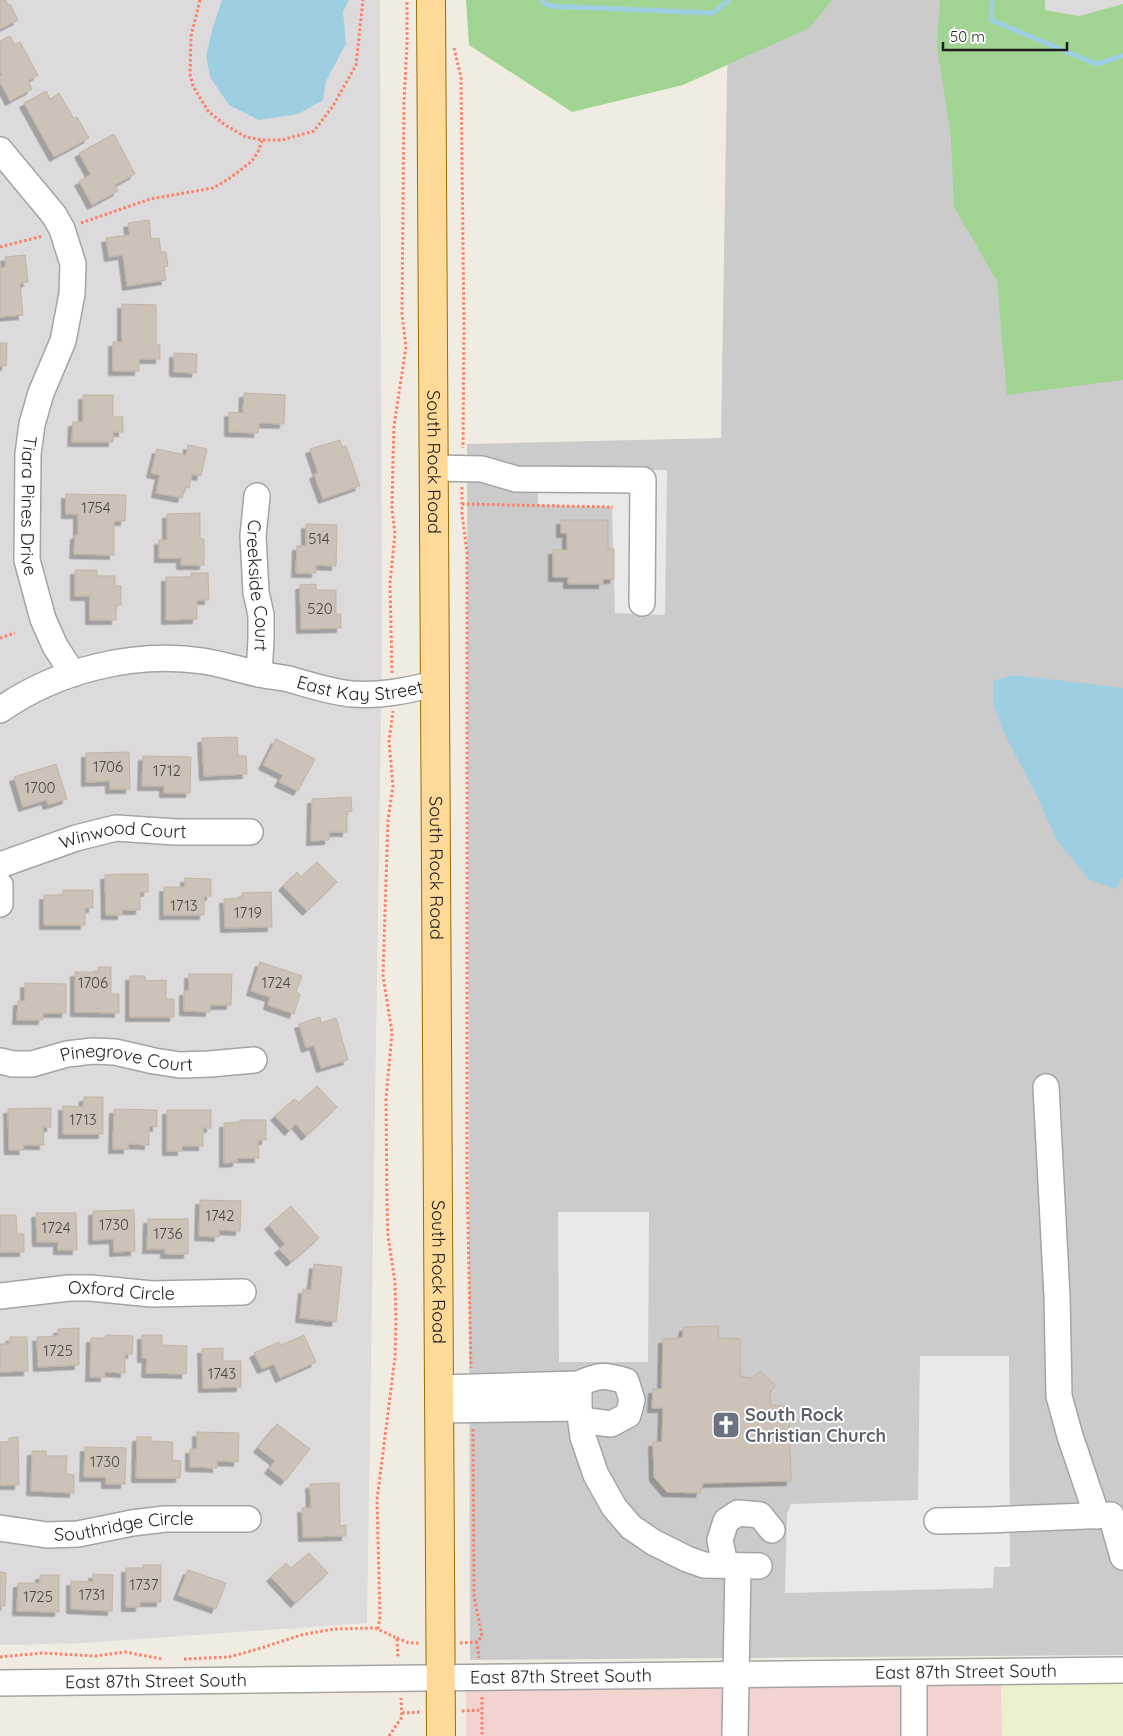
<svg xmlns="http://www.w3.org/2000/svg" width="1123" height="1736" viewBox="0 0 1123 1736" font-family="Quicksand,sans-serif">
<defs>
<filter id="shadow"><feDropShadow dx="-4.5" dy="4.5" stdDeviation="0" flood-color="#0004"/></filter>
</defs>
<rect width="100%" height="100%" fill="#f0ece2"/>
<g fill="#dcdada">
<polygon points="0,0 380,0 382,654 367,1623 83,1643 0,1645"/>
<polygon points="1045,0 1123,0 1123,4 1079,16 1045,10"/>
</g>
<polygon fill="#f3d3cf" points="1001,1679 1002,1736 466,1736 466,1687"/>
<polygon fill="#cbcbcb" points="732,0 992,0 1123,56 1123,1655 470,1660 467,444 721,438 727,73"/>
<polygon fill="#ebf1cb" points="1123,1675 1123,1736 1002,1736 1001,1679"/>
<g fill="#a1d392">
<polygon points="466,0 832,0 809,28 683,85 572,112 469,45"/>
<polygon points="940,0 1045,0 1045,10 1079,16 1123,4 1123,380 1007,395 997,281 954,207 951,138 937,46"/>
</g>
<g fill="#e9e9e9">
<polygon points="538,470 667,470 665,615 615,613 612,507 538,505"/>
<polygon points="558,1212 649,1212 648,1362 559,1362"/>
<polygon points="920,1356 1009,1356 1010,1567 994,1567 993,1588 785,1593 787,1514 791,1504 918,1500"/>
</g>
<g fill="#9ecee2">
<polygon points="222,0 349,0 343,12 346,44 326,81 323,100 298,114 259,120 229,105 210,77 206,56 213,27"/>
<polygon points="1014,675 1123,688 1123,878 1116,889 1089,880 1056,839 1037,796 1003,731 993,703 993,681"/>
</g>
<g fill="none" stroke-linecap="round" stroke-linejoin="round">
<g stroke="#9ecee2" stroke-width="5">
<polyline points="541,0 549,6 713,13 729,0"/>
<polyline points="992,0 991,20 1096,64 1123,56"/>
</g>
</g>
<g fill="#ccc2b8" stroke="#c3b3a3" filter="url(#shadow)">
<polygon points="0,0 6,0 8,5 10,4 18,20 0,29"/>
<polygon points="10,36 15,45 20,42 38,75 28,81 32,89 10,101 0,82 0,76 2,75 0,72 0,41"/>
<polygon points="46,91 50,99 59,93 74,119 77,117 89,138 54,157 24,103"/>
<polygon points="114,134 135,174 115,185 118,191 92,205 79,181 91,175 79,153"/>
<polygon points="149,220 151,239 159,238 161,252 166,252 168,266 164,267 166,280 127,286 123,255 109,257 106,238 130,235 128,223"/>
<polygon points="25,255 28,282 20,283 23,315 0,317 0,268 6,267 5,257"/>
<polygon points="122,304 156,305 156,345 160,345 160,359 139,359 139,371 113,371 113,342 122,342"/>
<polygon points="0,343 7,343 6,366 0,366"/>
<polygon points="174,353 197,354 196,373 174,372"/>
<polygon points="244,393 285,395 284,424 259,423 258,433 229,432 229,412 243,413"/>
<polygon points="83,395 113,395 113,417 123,417 123,432 113,432 113,442 72,442 73,422 83,422"/>
<polygon points="340,440 342,447 346,446 360,486 323,499 314,474 318,473 310,449"/>
<polygon points="188,445 207,449 201,476 192,474 189,488 185,487 182,498 156,493 160,475 151,473 157,449 186,455"/>
<polygon points="66,494 126,495 125,521 114,521 114,555 74,554 75,535 78,535 78,514 66,514"/>
<polygon points="200,513 200,539 204,539 204,565 181,565 181,558 159,558 159,540 167,540 167,514"/>
<polygon points="561,520 608,520 608,549 614,549 614,579 603,579 603,584 568,584 568,577 553,577 553,550 567,550 567,533 561,533"/>
<polygon points="306,524 337,525 336,566 316,565 316,573 296,573 297,546 306,546"/>
<polygon points="75,570 97,570 97,576 115,576 115,586 121,586 121,605 116,605 116,620 90,620 90,596 75,596"/>
<polygon points="191,573 208,573 209,600 197,600 197,619 166,620 166,577 191,577"/>
<polygon points="316,584 316,590 336,590 336,614 341,614 341,628 301,629 300,585"/>
<polygon points="237,737 238,756 246,756 247,774 204,776 202,738"/>
<polygon points="276,739 315,759 298,791 279,782 283,775 263,765"/>
<polygon points="129,752 130,789 110,789 110,781 86,782 86,753"/>
<polygon points="143,756 191,757 190,793 164,793 164,786 142,786"/>
<polygon points="56,764 67,799 48,805 46,800 23,807 14,777"/>
<polygon points="351,797 352,811 347,812 347,832 329,832 329,840 311,841 312,799"/>
<polygon points="317,862 337,882 307,911 283,886 297,872 301,877"/>
<polygon points="122,874 148,874 148,892 140,892 140,910 122,910 122,915 106,915 105,875"/>
<polygon points="185,878 211,879 211,896 204,896 204,915 164,915 164,887 185,887"/>
<polygon points="63,890 93,890 93,908 85,908 85,925 44,925 44,895 63,895"/>
<polygon points="271,892 272,927 225,928 224,899 242,898 242,893"/>
<polygon points="260,962 302,976 296,992 300,994 294,1014 268,1005 270,997 251,991"/>
<polygon points="98,967 111,967 111,994 119,994 119,1013 75,1012 75,972 98,972"/>
<polygon points="189,974 232,974 231,1005 210,1005 210,1012 184,1011 184,991 189,991"/>
<polygon points="130,976 145,976 145,981 166,980 166,999 174,999 174,1017 130,1017"/>
<polygon points="25,983 66,984 66,1013 43,1013 43,1020 17,1020 18,1001 25,1001"/>
<polygon points="320,1017 321,1023 336,1018 348,1060 321,1068 314,1045 306,1048 299,1024"/>
<polygon points="317,1086 337,1107 306,1136 296,1124 289,1131 275,1116 294,1099 299,1103"/>
<polygon points="84,1097 103,1097 103,1134 63,1134 63,1106 83,1107"/>
<polygon points="51,1108 51,1127 43,1127 44,1145 23,1145 24,1150 9,1150 8,1109"/>
<polygon points="114,1109 157,1110 157,1127 149,1126 149,1145 128,1144 128,1149 113,1149"/>
<polygon points="167,1110 211,1110 211,1128 203,1128 203,1146 182,1146 182,1151 167,1151"/>
<polygon points="240,1120 266,1120 266,1140 258,1140 259,1158 237,1158 237,1162 224,1163 224,1123 240,1122"/>
<polygon points="200,1200 241,1201 240,1231 219,1230 219,1237 199,1236"/>
<polygon points="291,1206 319,1238 291,1262 279,1249 285,1244 269,1225"/>
<polygon points="134,1210 135,1251 114,1252 114,1239 93,1240 93,1211"/>
<polygon points="36,1213 76,1213 77,1250 58,1250 58,1242 37,1242"/>
<polygon points="0,1215 16,1215 17,1234 24,1234 24,1252 0,1252"/>
<polygon points="148,1219 188,1219 188,1254 165,1254 165,1249 147,1249"/>
<polygon points="314,1264 342,1267 336,1322 300,1318 303,1289 311,1290"/>
<polygon points="718,1326 719,1338 740,1339 740,1376 751,1378 761,1371 776,1386 770,1391 770,1405 789,1406 791,1481 703,1483 700,1493 667,1492 654,1477 653,1442 662,1442 663,1408 652,1408 653,1389 662,1389 663,1339 682,1338 684,1327"/>
<polygon points="79,1328 79,1365 38,1367 37,1337 58,1336 58,1329"/>
<polygon points="106,1335 133,1336 132,1354 125,1354 125,1373 105,1372 105,1377 90,1377 91,1338 106,1338"/>
<polygon points="142,1335 162,1335 162,1345 187,1346 186,1374 146,1373 147,1358 142,1358"/>
<polygon points="304,1335 316,1362 280,1378 274,1364 262,1369 254,1353 279,1342 281,1345"/>
<polygon points="10,1337 27,1337 28,1371 0,1372 0,1344 10,1344"/>
<polygon points="223,1348 223,1361 241,1361 241,1387 203,1388 202,1349"/>
<polygon points="277,1424 310,1449 285,1481 269,1469 275,1461 258,1448"/>
<polygon points="197,1432 239,1433 238,1462 217,1461 217,1468 190,1467 190,1449 197,1449"/>
<polygon points="18,1437 19,1485 0,1485 0,1442 9,1442 9,1438"/>
<polygon points="137,1437 151,1437 151,1441 173,1442 172,1460 181,1461 180,1478 136,1478"/>
<polygon points="85,1447 126,1448 125,1484 106,1484 106,1477 84,1477"/>
<polygon points="32,1451 46,1451 46,1456 67,1456 66,1474 74,1475 74,1493 31,1491"/>
<polygon points="339,1483 340,1526 346,1525 346,1536 303,1537 302,1508 311,1508 310,1484"/>
<polygon points="309,1553 328,1573 295,1603 271,1577 286,1563 291,1568"/>
<polygon points="143,1565 161,1565 161,1602 140,1602 140,1607 126,1607 126,1568 143,1568"/>
<polygon points="188,1570 226,1583 216,1609 178,1595"/>
<polygon points="0,1572 6,1573 5,1606 0,1606"/>
<polygon points="93,1574 113,1575 112,1611 71,1609 71,1581 93,1582"/>
<polygon points="40,1575 59,1575 59,1612 17,1611 18,1583 40,1583"/>
</g>
<g fill="none" stroke-linecap="round" stroke-linejoin="round">
<defs>
<g id="minor">
<path id="s1" d="M0,150L54,215L62,229L73,264L72,294L63,341L41,393L32,424L28,454L27,560L43,619L55,646L73,674"/>
<polyline points="434,468 482,469 516,479 643,480 642,603"/>
<path id="s2" d="M257,496L253,536L256,592L261,615V640L259,674"/>
<path id="s3" d="M0,710C57,670 134,651 203,661C222,664 240,670 259,674C269,676 279,677 289,679C310,685 330,692 352,694C382,696 405,691 434,684"/>
<path id="s4" d="M0,865L76,838L116,828L176,832H250"/>
<polyline points="0,885 0,904"/>
<path id="s5" d="M0,1061L13,1064H32L67,1054L93,1051L115,1052L154,1061L180,1065L210,1064L254,1060"/>
<polyline points="1046,1087 1057,1296 1059,1396 1070,1436 1097,1516"/>
<path id="s6" d="M0,1296L69,1288H91L152,1294L243,1292"/>
<polyline points="440,1388 579,1384"/>
<polyline points="440,1410 579,1408"/>
<path d="M581,1420L611,1424L628,1415L632,1400L626,1381C605,1375 599,1374 579,1384V1408L583,1437L596,1475L614,1507L631,1527L653,1542L687,1559L704,1565L759,1566"/>
<polyline points="937,1521 988,1520 1111,1515 1123,1557"/>
<path id="s7" d="M0,1528L47,1535L78,1534L132,1523L165,1519H248"/>
<polyline points="725,1565 720,1540 726,1521 738,1513 760,1515 772,1530"/>
<polyline points="914,1673 914,1736"/>
<path id="s8" d="M0,1683L1123,1670"/>
<polyline points="735,1736 738,1566"/>
</g>
<g id="major">
<path id="s9" d="M431,0L441,1736"/>
</g>
</defs>
<use href="#minor" stroke="#a4a4a4" stroke-width="28"/>
<use href="#major" stroke="#976e00" stroke-width="30"/>
<g stroke="#ff7e64" stroke-width="3" stroke-dasharray="2.5 2.5" stroke-linecap="butt">
<polyline points="200,0 191,36 190,74 193,86 208,111 225,125 246,137 262,140 282,140 314,131 333,106 356,65 363,0"/>
<polyline points="454,48 461,77 464,327 463,448"/>
<polyline points="81,223 150,199 213,188 230,178 252,161 259,150 262,140"/>
<polyline points="0,247 43,236"/>
<polyline points="462,487 462,514 467,552 467,1178 471,1368"/>
<polyline points="462,504 613,507"/>
<polyline points="0,638 15,633"/>
<polyline points="392,673 390,583 395,534 392,509 393,459 394,426 406,347 402,314 404,102 407,44 407,0"/>
<polyline points="473,1429 474,1596 482,1636 477,1642 479,1658"/>
<polyline points="378,1629 380,1617 377,1500 395,1357 396,1322 395,1282 388,1236 387,1203 386,1099 392,1033 383,975 388,820 393,786 389,741 393,711"/>
<polyline points="397,1638 409,1643 419,1643"/>
<polyline points="460,1643 477,1642"/>
<polyline points="0,1657 42,1653 95,1656 125,1652 162,1659"/>
<polyline points="184,1659 229,1657 258,1649 301,1635 334,1629 375,1628 397,1638 398,1659"/>
<polyline points="482,1697 482,1736"/>
<polyline points="462,1711 482,1710"/>
<polyline points="402,1713 421,1712"/>
<polyline points="389,1736 402,1717 401,1698"/>
</g>
<use href="#minor" stroke="#fff" stroke-width="25"/>
<use href="#major" stroke="#ffd998" stroke-width="28"/>
</g>
<defs>
<symbol id="church-square" viewBox="-11 -11 22 22"><rect x="-9" y="-9" width="18" height="18" rx="4" fill="#6b7280" stroke="#fff"/><path d="M-1.2-6h2.4v3.5h3.3v2.4h-3.3V6h-2.4V-.1h-3.3v-2.4h3.3Z" fill="#fff"/></symbol>
</defs>
<g fill-rule="evenodd">
<use href="#church-square" x="710" y="1409" width="32" height="32"/>
</g>
<g text-anchor="middle" stroke-width="4" stroke-linejoin="round" paint-order="stroke">
<g font-size="15" fill="#494644">
<text x="96" y="513">1754</text>
<text x="319" y="544">514</text>
<text x="320" y="614">520</text>
<text x="108" y="772">1706</text>
<text x="167" y="776">1712</text>
<text x="40" y="793">1700</text>
<text x="184" y="911">1713</text>
<text x="248" y="918">1719</text>
<text x="93" y="988">1706</text>
<text x="276" y="988">1724</text>
<text x="83" y="1125">1713</text>
<text x="220" y="1221">1742</text>
<text x="114" y="1230">1730</text>
<text x="56" y="1233">1724</text>
<text x="168" y="1239">1736</text>
<text x="58" y="1356">1725</text>
<text x="222" y="1379">1743</text>
<text x="105" y="1467">1730</text>
<text x="144" y="1590">1737</text>
<text x="92" y="1600">1731</text>
<text x="38" y="1602">1725</text>
</g>
<g font-size="18" fill="#1d1d1d" stroke="#fff">
<text dy="6" stroke="none"><textPath href="#s9" startOffset="462">South Rock Road</textPath></text>
<text dy="6" stroke="none"><textPath href="#s1" startOffset="386">Tiara Pines Drive</textPath></text>
<text dy="6" stroke="none"><textPath href="#s2" startOffset="90">Creekside Court</textPath></text>
<text dy="6" stroke="none"><textPath href="#s3" startOffset="374">East Kay Street</textPath></text>
<text dy="6" stroke="none"><textPath href="#s4" startOffset="128">Winwood Court</textPath></text>
<text dy="6" stroke="none"><textPath href="#s9" startOffset="868">South Rock Road</textPath></text>
<text dy="6" stroke="none"><textPath href="#s5" startOffset="129">Pinegrove Court</textPath></text>
<text dy="6" stroke="none"><textPath href="#s9" startOffset="1272">South Rock Road</textPath></text>
<text dy="6" stroke="none"><textPath href="#s6" startOffset="122">Oxford Circle</textPath></text>
<text dy="6" stroke="none"><textPath href="#s7" startOffset="125">Southridge Circle</textPath></text>
<text dy="6" stroke="none"><textPath href="#s8" startOffset="966">East 87th Street South</textPath></text>
<text dy="6" stroke="none"><textPath href="#s8" startOffset="561">East 87th Street South</textPath></text>
<text dy="6" stroke="none"><textPath href="#s8" startOffset="156">East 87th Street South</textPath></text>
</g>
<g font-size="18" font-weight="bold" fill="#5b616d" stroke="#fff" text-anchor="start">
<text x="745" y="1421">South Rock<tspan x="745" dy="21">Christian Church</tspan></text>
</g>
</g>
<path d="M943 42v8h124v-8" fill="none" stroke="#1d1d1d" stroke-width="2.5"/>
<text x="950" y="42" font-size="15" fill="#1d1d1d" stroke="#ffffff" stroke-width="4" paint-order="stroke">50 m</text>
</svg>
